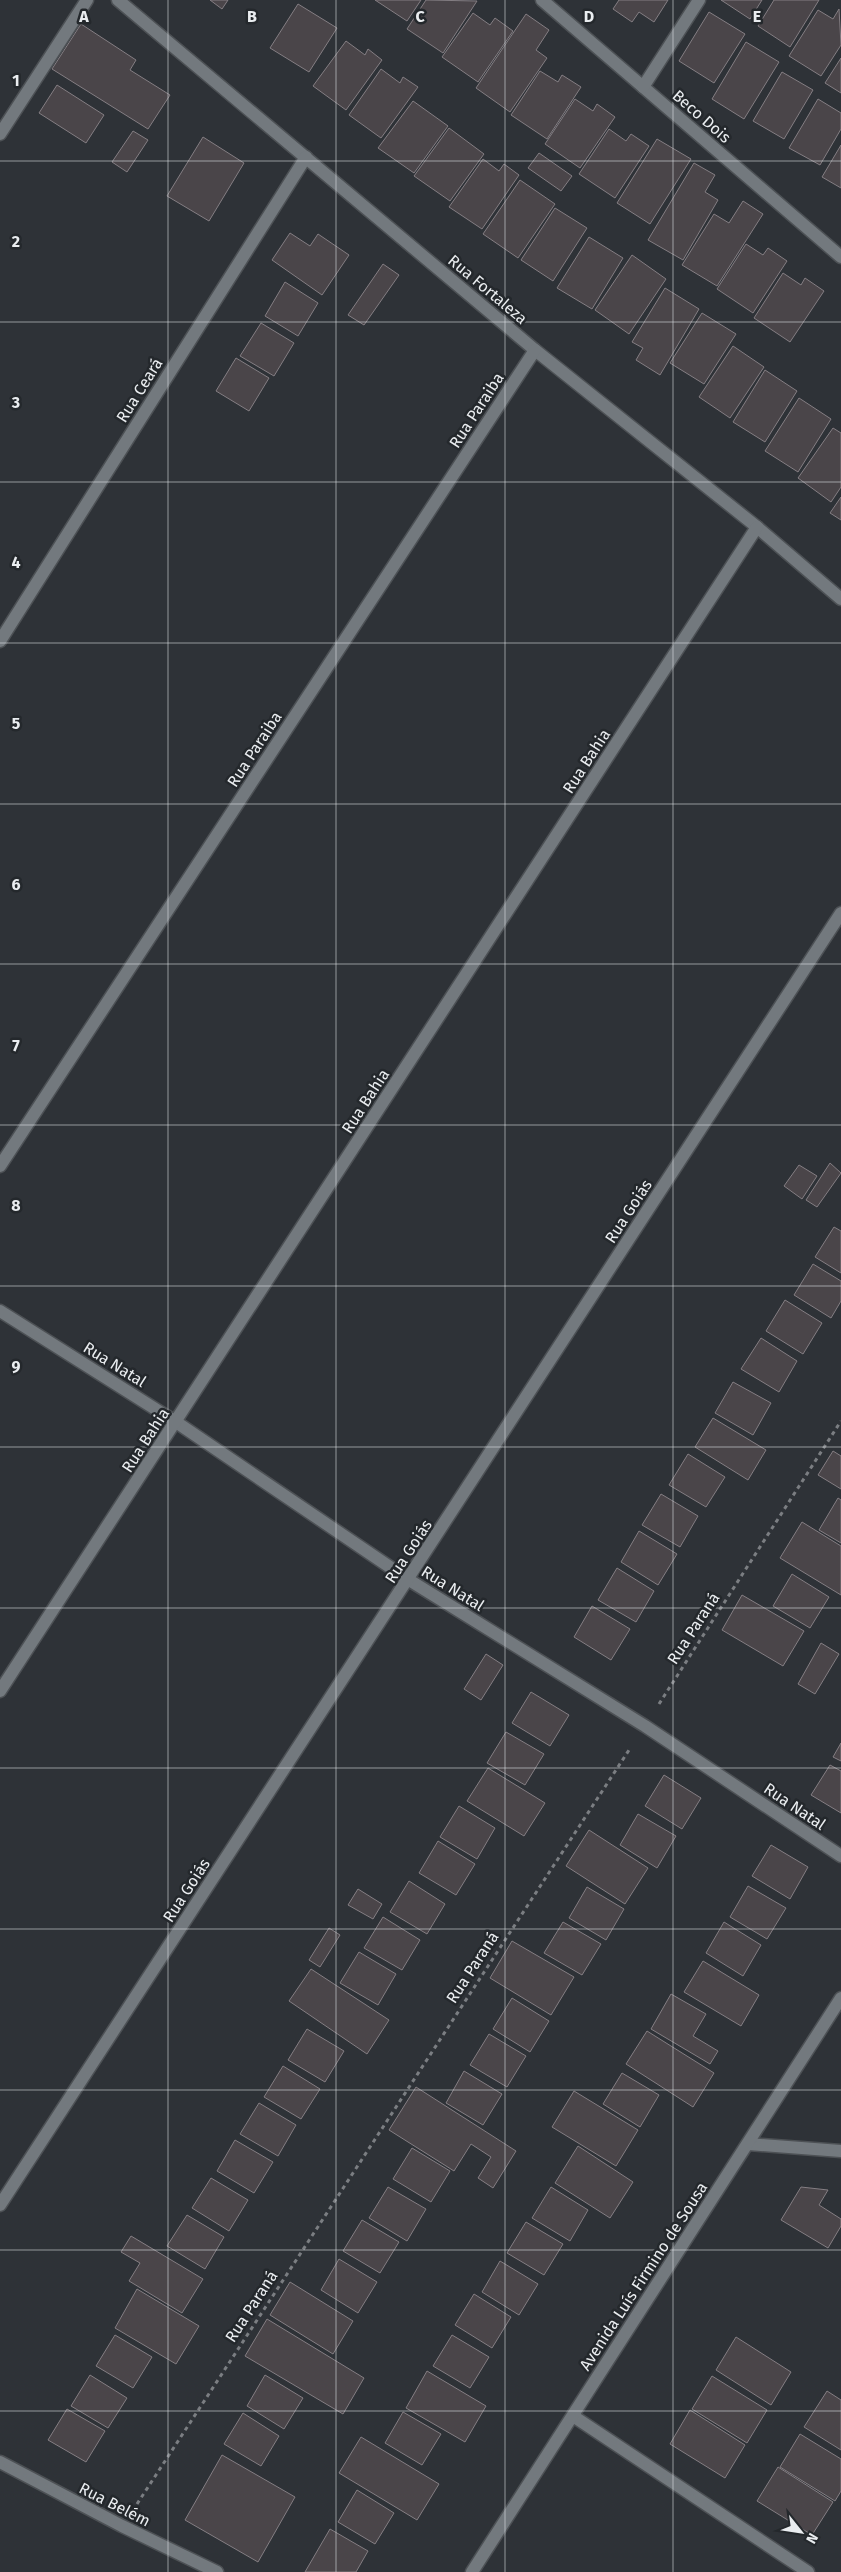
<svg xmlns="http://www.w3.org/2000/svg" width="841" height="2572" viewBox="0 0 841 2572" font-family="'Fira Sans',sans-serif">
<rect width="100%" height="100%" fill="#2e3237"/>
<g fill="#4a4549" stroke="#847e83">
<polygon points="210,0 228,0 222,9"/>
<polygon points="375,0 421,0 407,21"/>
<polygon points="426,0 477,1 443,53 407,29"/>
<polygon points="619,0 668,0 654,22 639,12 632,22 613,9"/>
<polygon points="721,0 762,0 750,19"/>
<polygon points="774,0 819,0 790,47 758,26"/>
<polygon points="298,4 337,28 309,72 270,48"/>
<polygon points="839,9 841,45 821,76 789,56 818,10 833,19"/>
<polygon points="709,12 745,34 714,83 679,61"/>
<polygon points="473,13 490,25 495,18 513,31 478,82 442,57"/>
<polygon points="526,14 549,30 536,50 547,58 510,112 476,88"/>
<polygon points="81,24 136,60 130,70 170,95 148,129 52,69"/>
<polygon points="346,41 365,55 368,49 382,60 346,110 313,86"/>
<polygon points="746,42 779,62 744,119 712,99"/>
<polygon points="841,58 841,93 825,83"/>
<polygon points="381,69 400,83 403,77 418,87 381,138 349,115"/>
<polygon points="540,71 558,82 562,75 581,87 547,139 511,115"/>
<polygon points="782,72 813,90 784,139 753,121"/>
<polygon points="57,85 104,115 86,143 39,113"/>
<polygon points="575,99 593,111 597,104 615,117 580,168 545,144"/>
<polygon points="818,99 841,113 841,129 820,165 789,148"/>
<polygon points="413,101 448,126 414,173 378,148"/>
<polygon points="449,128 484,154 450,201 414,176"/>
<polygon points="609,129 626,141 631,134 649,146 615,198 579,174"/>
<polygon points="133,131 148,140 127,172 112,162"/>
<polygon points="203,137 244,163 209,221 167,196"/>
<polygon points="657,139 691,159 650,224 617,203"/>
<polygon points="841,145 841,188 822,177"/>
<polygon points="539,153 572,176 561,191 528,168"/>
<polygon points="483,159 499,171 504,164 519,175 482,229 449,207"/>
<polygon points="694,163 715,175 705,192 718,200 683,260 648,240"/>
<polygon points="520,180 555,204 518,258 483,234"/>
<polygon points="743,201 763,214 717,286 682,265 714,214 729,223"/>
<polygon points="555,208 587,228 553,281 521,260"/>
<polygon points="290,233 310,246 318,234 349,255 322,295 272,260"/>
<polygon points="589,237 623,258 592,309 557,288"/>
<polygon points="746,244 763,255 768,248 787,261 753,313 717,289"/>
<polygon points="632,255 666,279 629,334 595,310"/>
<polygon points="383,264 399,275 364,325 348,315"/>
<polygon points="783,273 801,285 805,278 824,291 790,342 754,318"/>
<polygon points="285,282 318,303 298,336 265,316"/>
<polygon points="665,288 699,309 660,375 636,360 643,348 632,342"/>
<polygon points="702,313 736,334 704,384 670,363"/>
<polygon points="261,323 294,343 274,376 240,356"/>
<polygon points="733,346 764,367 730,418 699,397"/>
<polygon points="236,358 269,378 249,411 216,391"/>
<polygon points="765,370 797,391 765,442 733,422"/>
<polygon points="799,398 831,419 798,472 765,451"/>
<polygon points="833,428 841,433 841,487 831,502 798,478"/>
<polygon points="841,497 841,520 830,513"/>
<polygon points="830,1163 841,1173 817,1207 806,1200"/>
<polygon points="799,1165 817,1176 802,1199 784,1186"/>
<polygon points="834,1227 841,1231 841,1273 815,1257"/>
<polygon points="813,1264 841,1281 841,1301 831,1318 794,1295"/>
<polygon points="785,1300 822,1323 803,1354 766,1331"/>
<polygon points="761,1338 797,1361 779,1392 741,1369"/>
<polygon points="733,1382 771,1403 753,1435 715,1413"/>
<polygon points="713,1418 766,1450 748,1480 695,1447"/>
<polygon points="833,1451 841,1456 841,1489 818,1475"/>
<polygon points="688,1454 725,1477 706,1507 669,1485"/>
<polygon points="661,1494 698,1516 680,1547 642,1525"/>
<polygon points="838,1498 841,1500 841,1543 819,1530"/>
<polygon points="802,1522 841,1546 841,1595 780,1558"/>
<polygon points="639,1531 677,1554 658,1585 621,1562"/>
<polygon points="617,1568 654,1591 636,1622 598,1600"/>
<polygon points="792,1574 829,1597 810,1628 773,1606"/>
<polygon points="742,1595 804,1631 783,1666 722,1630"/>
<polygon points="592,1606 630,1629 611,1660 574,1637"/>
<polygon points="821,1643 839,1654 815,1694 798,1684"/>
<polygon points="486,1654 503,1665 481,1700 464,1689"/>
<polygon points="531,1692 569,1715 550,1746 512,1723"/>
<polygon points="506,1732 544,1754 525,1785 487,1763"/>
<polygon points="841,1743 841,1761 833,1757"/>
<polygon points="830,1765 841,1771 841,1813 811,1795"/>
<polygon points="488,1768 545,1803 524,1836 467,1801"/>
<polygon points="664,1775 701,1798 682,1829 645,1806"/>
<polygon points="459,1806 495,1828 477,1859 440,1837"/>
<polygon points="638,1814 676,1836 657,1868 620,1845"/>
<polygon points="589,1830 648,1868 625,1904 566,1866"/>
<polygon points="438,1841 475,1864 456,1895 419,1873"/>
<polygon points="771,1845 808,1867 790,1899 752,1876"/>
<polygon points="409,1881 445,1904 427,1934 390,1912"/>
<polygon points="748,1886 786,1908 767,1939 730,1917"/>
<polygon points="587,1887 624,1909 606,1940 569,1918"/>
<polygon points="358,1889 382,1904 373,1919 348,1905"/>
<polygon points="383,1917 420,1940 402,1970 364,1948"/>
<polygon points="563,1922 601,1944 582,1975 544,1953"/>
<polygon points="724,1922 761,1945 743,1976 706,1953"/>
<polygon points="329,1928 340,1935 320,1967 309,1960"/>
<polygon points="512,1941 574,1977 551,2015 490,1978"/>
<polygon points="359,1952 396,1974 378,2005 340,1983"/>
<polygon points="703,1961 759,1995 741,2026 684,1992"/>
<polygon points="311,1969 389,2020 367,2054 289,2001"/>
<polygon points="671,1994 706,2014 693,2036 718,2051 710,2064 651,2029"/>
<polygon points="512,1998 549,2021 530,2052 493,2029"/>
<polygon points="307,2029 344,2051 325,2082 288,2060"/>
<polygon points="647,2031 714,2073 693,2107 626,2064"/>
<polygon points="489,2034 526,2056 507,2087 470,2065"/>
<polygon points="283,2066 320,2089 301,2119 264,2097"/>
<polygon points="464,2071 502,2094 483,2125 446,2103"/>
<polygon points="622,2073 659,2095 640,2127 603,2104"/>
<polygon points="416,2087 516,2151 493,2188 478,2178 491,2157 471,2144 454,2171 389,2130"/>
<polygon points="574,2091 638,2130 616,2166 552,2127"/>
<polygon points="259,2103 296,2125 278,2156 240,2134"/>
<polygon points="235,2140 273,2162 254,2193 217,2171"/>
<polygon points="578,2146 633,2182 610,2218 555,2183"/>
<polygon points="412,2148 450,2171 431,2202 393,2179"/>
<polygon points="211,2178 248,2200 229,2231 192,2208"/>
<polygon points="388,2187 426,2209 407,2241 369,2218"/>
<polygon points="551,2187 588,2210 570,2241 532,2218"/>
<polygon points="801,2187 828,2190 819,2205 841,2219 841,2226 828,2248 781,2220"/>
<polygon points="187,2215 224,2237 205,2269 167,2246"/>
<polygon points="362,2220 399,2242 380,2273 343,2251"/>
<polygon points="526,2222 563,2244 544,2275 507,2253"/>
<polygon points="131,2236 203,2279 182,2313 129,2281 140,2263 121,2252"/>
<polygon points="339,2259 377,2282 358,2313 321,2290"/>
<polygon points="500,2261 538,2284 519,2315 482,2292"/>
<polygon points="290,2282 353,2321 333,2354 270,2315"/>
<polygon points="137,2289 199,2326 176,2364 115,2328"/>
<polygon points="474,2294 511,2317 492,2348 455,2325"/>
<polygon points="267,2319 364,2378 343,2414 245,2356"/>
<polygon points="115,2335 152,2357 133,2388 96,2366"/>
<polygon points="452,2335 489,2357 470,2388 433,2366"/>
<polygon points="736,2337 791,2372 771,2405 716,2370"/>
<polygon points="427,2371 486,2406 465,2442 406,2408"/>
<polygon points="90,2375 127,2398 108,2428 71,2406"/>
<polygon points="265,2375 303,2398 284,2429 247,2406"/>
<polygon points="712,2376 767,2410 747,2443 692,2409"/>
<polygon points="827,2391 841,2400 841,2450 804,2427"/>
<polygon points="67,2409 105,2431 86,2462 48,2440"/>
<polygon points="690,2410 745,2445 725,2478 670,2444"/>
<polygon points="403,2412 441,2434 422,2465 385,2443"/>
<polygon points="243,2413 279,2436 261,2466 224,2444"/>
<polygon points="800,2434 841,2459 841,2491 835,2501 780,2467"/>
<polygon points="361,2437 439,2484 417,2520 339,2473"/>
<polygon points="222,2455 295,2497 258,2562 185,2520"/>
<polygon points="778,2467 833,2502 812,2535 757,2501"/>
<polygon points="357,2490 394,2513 375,2544 338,2522"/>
<polygon points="330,2529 368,2551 356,2572 305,2572"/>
</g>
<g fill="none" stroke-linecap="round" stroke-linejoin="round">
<defs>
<g id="minor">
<polyline points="118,0 535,350 757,527 841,599"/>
<polyline points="542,0 841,257"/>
<polyline points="643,87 699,0"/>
<polyline points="0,134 87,0"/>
<polyline points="0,641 306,157"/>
<polyline points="0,1166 535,350"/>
<polyline points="0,1311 176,1422 409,1580 645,1726 841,1856"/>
<polyline points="0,1691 757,527"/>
<polyline points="748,2144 841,2151"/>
<polyline points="0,2205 841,913"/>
<polyline points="573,2416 808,2572"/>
<polyline points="0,2462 122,2526 217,2572"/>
</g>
<polyline id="secondary" points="472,2572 841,1998"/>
</defs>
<use href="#minor" stroke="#4d5155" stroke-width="15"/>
<use href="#secondary" stroke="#4d5155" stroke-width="15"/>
<g stroke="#7b7e82" stroke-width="3" stroke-dasharray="4 4" stroke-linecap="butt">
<polyline points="659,1704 841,1421"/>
<polyline points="137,2504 631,1747"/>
</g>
<use href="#minor" stroke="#73797e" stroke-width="12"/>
<use href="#secondary" stroke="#73797e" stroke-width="12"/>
</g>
<path fill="none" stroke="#eaedf0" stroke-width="1" stroke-opacity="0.55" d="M168,0V2572M336,0V2572M505,0V2572M673,0V2572M0,161H841M0,322H841M0,482H841M0,643H841M0,804H841M0,964H841M0,1125H841M0,1286H841M0,1447H841M0,1608H841M0,1768H841M0,1929H841M0,2090H841M0,2250H841M0,2411H841"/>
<g text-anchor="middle" stroke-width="5" stroke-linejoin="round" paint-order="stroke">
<g font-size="16" fill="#eaedf0" stroke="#24282c">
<text transform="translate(702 116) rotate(41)" y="6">Beco Dois</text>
<text transform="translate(488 289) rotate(40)" y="6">Rua Fortaleza</text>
<text transform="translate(139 390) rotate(-58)" y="6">Rua Ceará</text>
<text transform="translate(476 410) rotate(-57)" y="6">Rua Paraiba</text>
<text transform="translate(254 749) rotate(-57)" y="6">Rua Paraiba</text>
<text transform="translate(586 761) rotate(-57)" y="6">Rua Bahia</text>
<text transform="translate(365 1101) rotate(-57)" y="6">Rua Bahia</text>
<text transform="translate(628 1211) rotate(-57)" y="6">Rua Goiás</text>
<text transform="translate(115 1364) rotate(32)" y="6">Rua Natal</text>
<text transform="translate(145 1440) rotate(-57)" y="6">Rua Bahia</text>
<text transform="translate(408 1551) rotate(-57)" y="6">Rua Goiás</text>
<text transform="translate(453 1588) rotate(32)" y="6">Rua Natal</text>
<text transform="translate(693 1628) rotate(-57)" y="6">Rua Paraná</text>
<text transform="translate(795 1806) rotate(34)" y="6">Rua Natal</text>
<text transform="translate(186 1890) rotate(-57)" y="6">Rua Goiás</text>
<text transform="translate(472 1967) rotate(-57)" y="6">Rua Paraná</text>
<text transform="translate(643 2276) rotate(-57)" y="6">Avenida Luís Firmino de Sousa</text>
<text transform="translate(251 2306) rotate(-57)" y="6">Rua Paraná</text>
<text transform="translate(115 2504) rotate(27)" y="6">Rua Belém</text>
</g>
</g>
<g font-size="16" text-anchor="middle" font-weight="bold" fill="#eaedf0" stroke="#24282c" stroke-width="5" stroke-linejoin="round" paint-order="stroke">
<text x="84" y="22">A</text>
<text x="252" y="22">B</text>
<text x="420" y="22">C</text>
<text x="589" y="22">D</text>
<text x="757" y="22">E</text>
<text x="16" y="86">1</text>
<text x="16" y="247">2</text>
<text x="16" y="408">3</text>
<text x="16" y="568">4</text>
<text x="16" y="729">5</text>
<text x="16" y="890">6</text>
<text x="16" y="1051">7</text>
<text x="16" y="1211">8</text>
<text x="16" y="1372">9</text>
</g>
<g transform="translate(801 2532) rotate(120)" stroke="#24282c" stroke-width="4" paint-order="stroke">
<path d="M0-4L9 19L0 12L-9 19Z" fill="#eaedf0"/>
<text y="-8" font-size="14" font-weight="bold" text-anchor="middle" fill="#eaedf0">N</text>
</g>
</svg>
